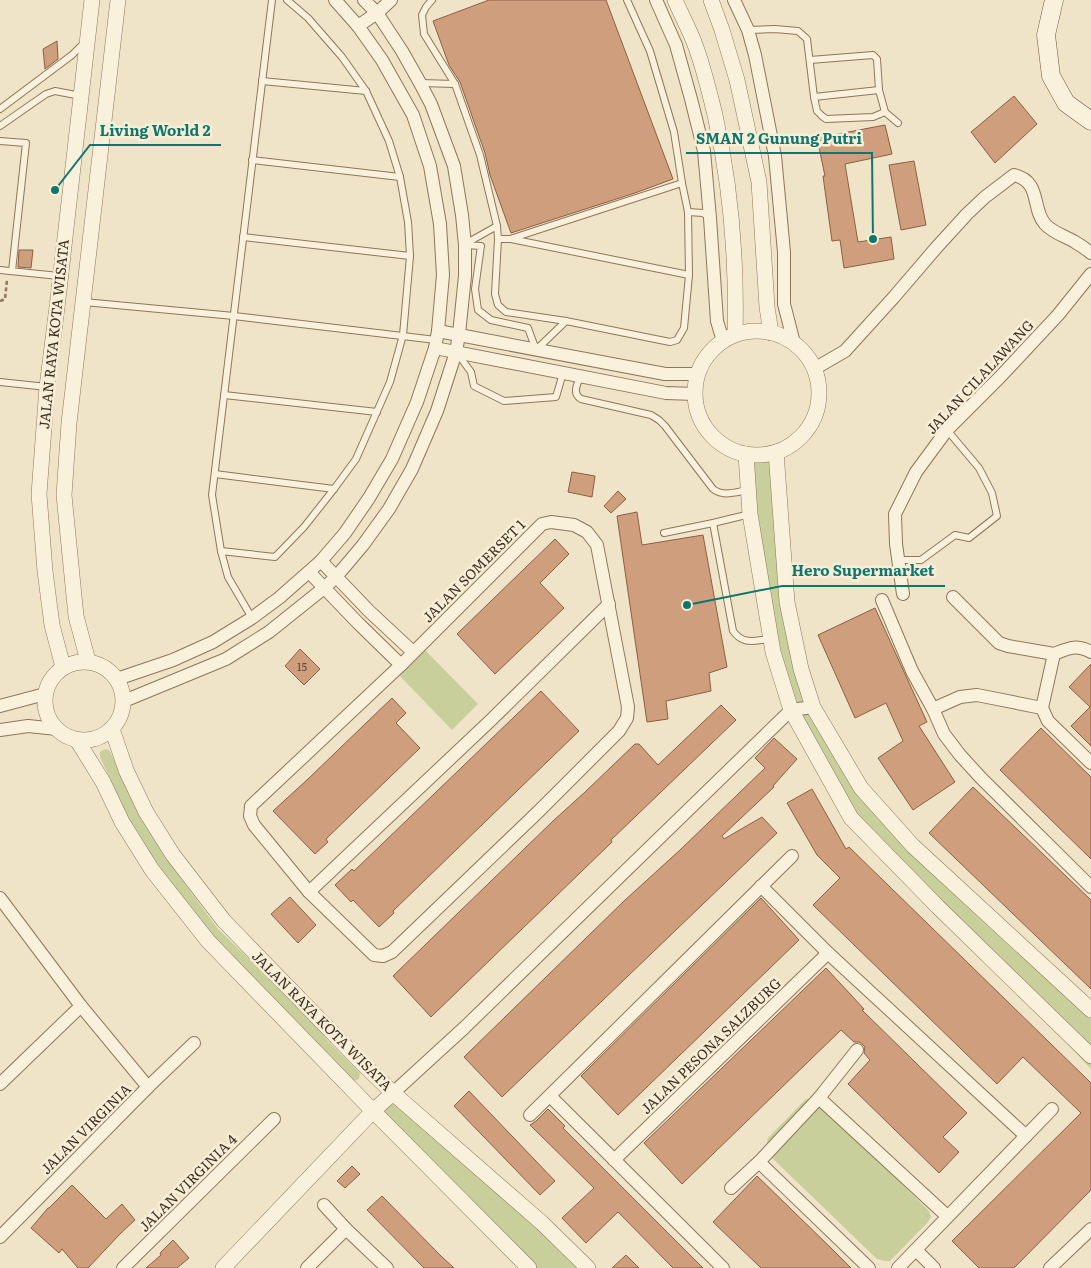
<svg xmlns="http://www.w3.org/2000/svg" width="1091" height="1268" viewBox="0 0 1091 1268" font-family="Literata,serif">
<rect width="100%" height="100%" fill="#f0e4c8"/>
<g fill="#c9cf9b">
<polygon points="776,452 801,669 861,788 1091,1010 1091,1069 938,907 851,818 791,710 746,454 761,455"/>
<polygon points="423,648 478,704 452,730 397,673"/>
<polygon points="105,749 109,750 165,857 218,929 310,1018 328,1041 360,1073 359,1079 354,1081 350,1078 211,936 156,866 127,816 100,757 100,752"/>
<polygon points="393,1093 588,1268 529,1268 373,1111"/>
<polygon points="806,1099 812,1099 821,1103 929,1211 931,1217 928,1222 890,1261 885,1261 877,1259 769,1155 766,1147 768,1138"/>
</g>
<g fill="#cf9f7d" stroke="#8d5f41">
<polygon points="489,0 606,0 673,179 635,193 511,233 490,175 485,153 460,82 449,65 433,21"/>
<polygon points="57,41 58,59 45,69 43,49"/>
<polygon points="1014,96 1037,124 995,163 971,132"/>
<polygon points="885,125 892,154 845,164 858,242 891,237 894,259 844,268 840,240 832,241 823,176 825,176 817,138"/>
<polygon points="914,161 926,225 901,230 889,165"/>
<polygon points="19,250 33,250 31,268 18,267"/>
<polygon points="572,472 595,476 592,497 568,492"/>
<polygon points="618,491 626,499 611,513 604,506"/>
<polygon points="637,512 642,545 703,535 727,667 709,673 711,691 666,701 668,719 647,722 617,516"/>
<polygon points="555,539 569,554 540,583 564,608 495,674 457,634"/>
<polygon points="875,608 905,674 927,722 919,726 955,782 913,810 878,758 903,741 886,703 855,718 818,635"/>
<polygon points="300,649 320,669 304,685 285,666"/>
<polygon points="1091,664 1091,746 1071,726 1090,707 1069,687"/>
<polygon points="541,691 579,731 393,911 394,913 379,927 353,900 351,902 335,885 352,869 354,871"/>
<polygon points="392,698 406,713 396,723 420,748 326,839 328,842 315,854 273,811 308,779"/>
<polygon points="721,705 736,720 611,840 612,842 431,1017 393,976 553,821 585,792 635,744 639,744 658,765"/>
<polygon points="1041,728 1091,777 1091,859 1000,770"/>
<polygon points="774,738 797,759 773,786 774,787 722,836 724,839 762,817 777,833 502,1097 464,1057 624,901 680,850 765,768 755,758"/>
<polygon points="973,787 1091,900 1091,989 929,833"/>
<polygon points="812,789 846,849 849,847 1091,1083 1091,1190 1014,1268 979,1268 952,1241 1081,1113 1023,1057 997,1084 813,905 840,878 817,855 787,803"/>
<polygon points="290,897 316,925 298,943 271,914"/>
<polygon points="761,898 799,940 618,1115 581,1076"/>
<polygon points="826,968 864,1009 862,1010 967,1113 943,1137 959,1152 939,1173 848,1084 870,1060 864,1053 865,1047 862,1044 859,1042 854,1042 841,1030 682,1184 644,1143"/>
<polygon points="469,1091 555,1181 540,1195 454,1106"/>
<polygon points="548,1109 565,1126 563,1128 703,1268 673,1268 618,1212 586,1243 562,1218 594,1188 530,1125 536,1121"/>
<polygon points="352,1166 360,1174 345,1188 337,1181"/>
<polygon points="757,1176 830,1247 851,1268 761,1268 713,1222"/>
<polygon points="72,1185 106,1219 122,1204 135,1220 120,1234 88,1268 78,1268 62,1249 59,1253 31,1228 48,1208 49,1208"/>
<polygon points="382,1196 441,1256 454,1268 424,1268 367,1210"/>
<polygon points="173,1240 189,1258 177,1268 146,1268 161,1255 160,1253"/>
<polygon points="626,1255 639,1268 612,1268"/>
</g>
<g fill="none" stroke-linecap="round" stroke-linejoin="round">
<defs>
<g id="service">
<polyline points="432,0 426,7 422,15 424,34 455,84 480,155 497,226 498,239 495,294 498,305 506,312 566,321 670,342 677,340 684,328 689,275 688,212 682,183 674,132 650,51 627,0"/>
<polyline points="748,30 775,29 798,31 807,39 814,97 817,111 822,116 826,119 873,117 885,112 898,123"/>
<polyline points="810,60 873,55 877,59 879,90 885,112"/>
<polyline points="262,81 366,91"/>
<polyline points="420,83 455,84"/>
<polyline points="814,97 879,90"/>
<polyline points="0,109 72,55 84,43"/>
<polyline points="0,126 46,94 55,91 81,96"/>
<polyline points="0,141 26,143 12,271"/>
<polyline points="252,160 400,177"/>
<polyline points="688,212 703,213 710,218"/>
<polyline points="243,237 410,256"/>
<polyline points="498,239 510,239 682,183"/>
<polyline points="511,239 689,275"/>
<polyline points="465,244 497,226"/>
<polyline points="465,245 481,246 475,289 478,310 491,320 528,328 536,350 566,321"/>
<polyline points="0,270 59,276"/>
<polyline points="84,302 234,316 436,340"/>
<polyline points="457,353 471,372 474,386 504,401 556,397 563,373"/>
<path d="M580,377C577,385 572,393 581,399L651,415L659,420L665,426L713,489C723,497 736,492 748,490"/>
<polyline points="0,382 47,387"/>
<polyline points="224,395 377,412"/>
<polyline points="215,474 334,489"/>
<path d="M713,523L733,631C744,646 755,640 771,639"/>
<polyline points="664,533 713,523 750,514"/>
<polyline points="221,551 275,557 304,527 334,489 356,459 390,382 403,335 410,256 408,222 400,177 389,141 366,91 342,57 308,18 287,0"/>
<polyline points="898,560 921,560 955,535 969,538 997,516 992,493 979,468 947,430"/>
<polyline points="252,618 228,577 221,551 212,495 272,0"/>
</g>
<g id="minor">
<polyline points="656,0 676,45 691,99 704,151 710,218 717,321 723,341"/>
<polyline points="734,0 748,30 755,55 775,156 784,252 784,304 794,343"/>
<polyline points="358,26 377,13 391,0"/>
<polyline points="438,331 665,374 698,374"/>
<polyline points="435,348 666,393 695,394"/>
<path d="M814,369L845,351L894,297L936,248L967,214L985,197L1014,175C1042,182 1031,208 1045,224C1053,233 1065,236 1075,242C1080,245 1086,249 1091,253"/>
<polygon points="551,522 574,525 587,532 597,545 628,707 627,718 619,731 539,811 392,952 383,956 374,955 309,892 254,825 250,816 251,806 401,665 542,524"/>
<polyline points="321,561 369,611 413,652"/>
<polyline points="309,572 358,623 401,665"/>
<polyline points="903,594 896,544 895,514 916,472 947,430 1000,377 1058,315 1091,274"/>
<polyline points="953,597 999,643 1008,646 1054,654"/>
<polyline points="882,600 912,671 933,709 944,734 960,755 981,778 1091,887"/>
<path d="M1091,652C1076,644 1069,648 1054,654L1042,708L1048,721L1091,763"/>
<polyline points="117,679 173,660 213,642 252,618 279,598 321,561 345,533 369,498 392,459 417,402 435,348 438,331 443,275 440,224 430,166 413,115 382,60 358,26 335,0"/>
<polyline points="124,701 226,659 269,632 324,588 336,577 363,545 389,509 412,469 437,411 456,352 459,334 465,276 465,245 462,215 454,166 431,104 420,83 402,51 377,13 364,0"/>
<polyline points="0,706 45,694"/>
<polyline points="933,709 960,697 977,695 1042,708"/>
<polyline points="0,730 28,726 57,729"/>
<polyline points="761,886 828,953 1026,1136"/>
<polyline points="309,892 490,721 609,604"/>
<polyline points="0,898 81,1006 148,1087"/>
<polyline points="0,1084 81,1006"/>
<polyline points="393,1093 464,1028 791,710 813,707"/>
<polyline points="550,1096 723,1268"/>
<polyline points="819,1098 947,1216"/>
<polyline points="530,1115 792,856"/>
<polyline points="614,1160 828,953"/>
<polyline points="759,1162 869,1268"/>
<polyline points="731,1188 759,1162 819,1098 857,1050"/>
<polyline points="324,1205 346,1229 387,1268"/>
<polyline points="0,1237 148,1087 194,1043"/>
<polyline points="916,1250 934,1268"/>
<polyline points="123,1268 274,1119"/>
<polyline points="307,1268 346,1229"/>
<polyline points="898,1268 1052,1109"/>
<polyline points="1050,1268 1091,1229"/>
</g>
<g id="tertiary">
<path d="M675,0C681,14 688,27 694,42C703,65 709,90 715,115C731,187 737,260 735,334"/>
<polyline points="711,0 722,30 737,80 759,182 767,307 771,333"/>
<circle cx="757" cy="393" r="62"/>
<polyline points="776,452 787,602 801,669 813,707 861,788 913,846 1091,1010"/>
<polyline points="746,454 750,514 773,652 791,710 851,818 938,907 1091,1056"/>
<polyline points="88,661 76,616 64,495 69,423 118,0"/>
<circle cx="84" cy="701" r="39"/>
<polyline points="63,667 52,625 45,571 39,494 47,387 58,299 92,0"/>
<polyline points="112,729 126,770 146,812 173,855 224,921 358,1059 393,1093 542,1223 588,1268"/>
<polyline points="77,740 103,782 122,822 152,870 208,941 373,1111 529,1268"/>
<polyline points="223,1268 373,1111 393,1093"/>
</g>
<polyline id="secondary" points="1054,0 1046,35 1051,76 1066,103 1091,121"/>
</defs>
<use href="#service" stroke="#8d765c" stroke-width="8"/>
<use href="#minor" stroke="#8d765c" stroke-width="14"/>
<use href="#tertiary" stroke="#8d765c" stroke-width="16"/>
<use href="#secondary" stroke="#6f573f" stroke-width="19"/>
<polyline stroke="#8d765c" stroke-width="2.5" stroke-dasharray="4 2.5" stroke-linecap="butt" points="0,301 5,299 7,280"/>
<use href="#service" stroke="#faf1dc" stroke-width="6"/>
<use href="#minor" stroke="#faf1dc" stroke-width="12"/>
<use href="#tertiary" stroke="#faf1dc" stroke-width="15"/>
<use href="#secondary" stroke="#faf1dc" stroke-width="18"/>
</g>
<g text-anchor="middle" stroke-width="5" stroke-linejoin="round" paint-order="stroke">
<g font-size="11" fill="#624a37">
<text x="302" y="671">15</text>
</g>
<g font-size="14" fill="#3d2e20" stroke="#f7eed8">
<text transform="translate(54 334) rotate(-84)" y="5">JALAN RAYA KOTA WISATA</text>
<text transform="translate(980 377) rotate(-47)" y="5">JALAN CILALAWANG</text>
<text transform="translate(474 571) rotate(-45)" y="5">JALAN SOMERSET 1</text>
<text transform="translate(322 1021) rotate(45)" y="5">JALAN RAYA KOTA WISATA</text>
<text transform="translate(711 1046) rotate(-44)" y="5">JALAN PESONA SALZBURG</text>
<text transform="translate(86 1129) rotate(-45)" y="5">JALAN VIRGINIA</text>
<text transform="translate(188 1183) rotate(-45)" y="5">JALAN VIRGINIA 4</text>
</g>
</g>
<path fill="none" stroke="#0f766e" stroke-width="2" d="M55 190L90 145H221M873 239L872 153H686M687 605L782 586H945"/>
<g fill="#0f766e" stroke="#f7eed8" stroke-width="2">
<circle cx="55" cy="190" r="5"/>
<circle cx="873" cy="239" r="5"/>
<circle cx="687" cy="605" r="5"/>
</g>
<g font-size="15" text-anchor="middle" font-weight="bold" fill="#0f766e" stroke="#f7eed8" stroke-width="5" stroke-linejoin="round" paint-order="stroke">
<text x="155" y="136">Living World 2</text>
<text x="779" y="144">SMAN 2 Gunung Putri</text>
<text x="863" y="576">Hero Supermarket</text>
</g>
</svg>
